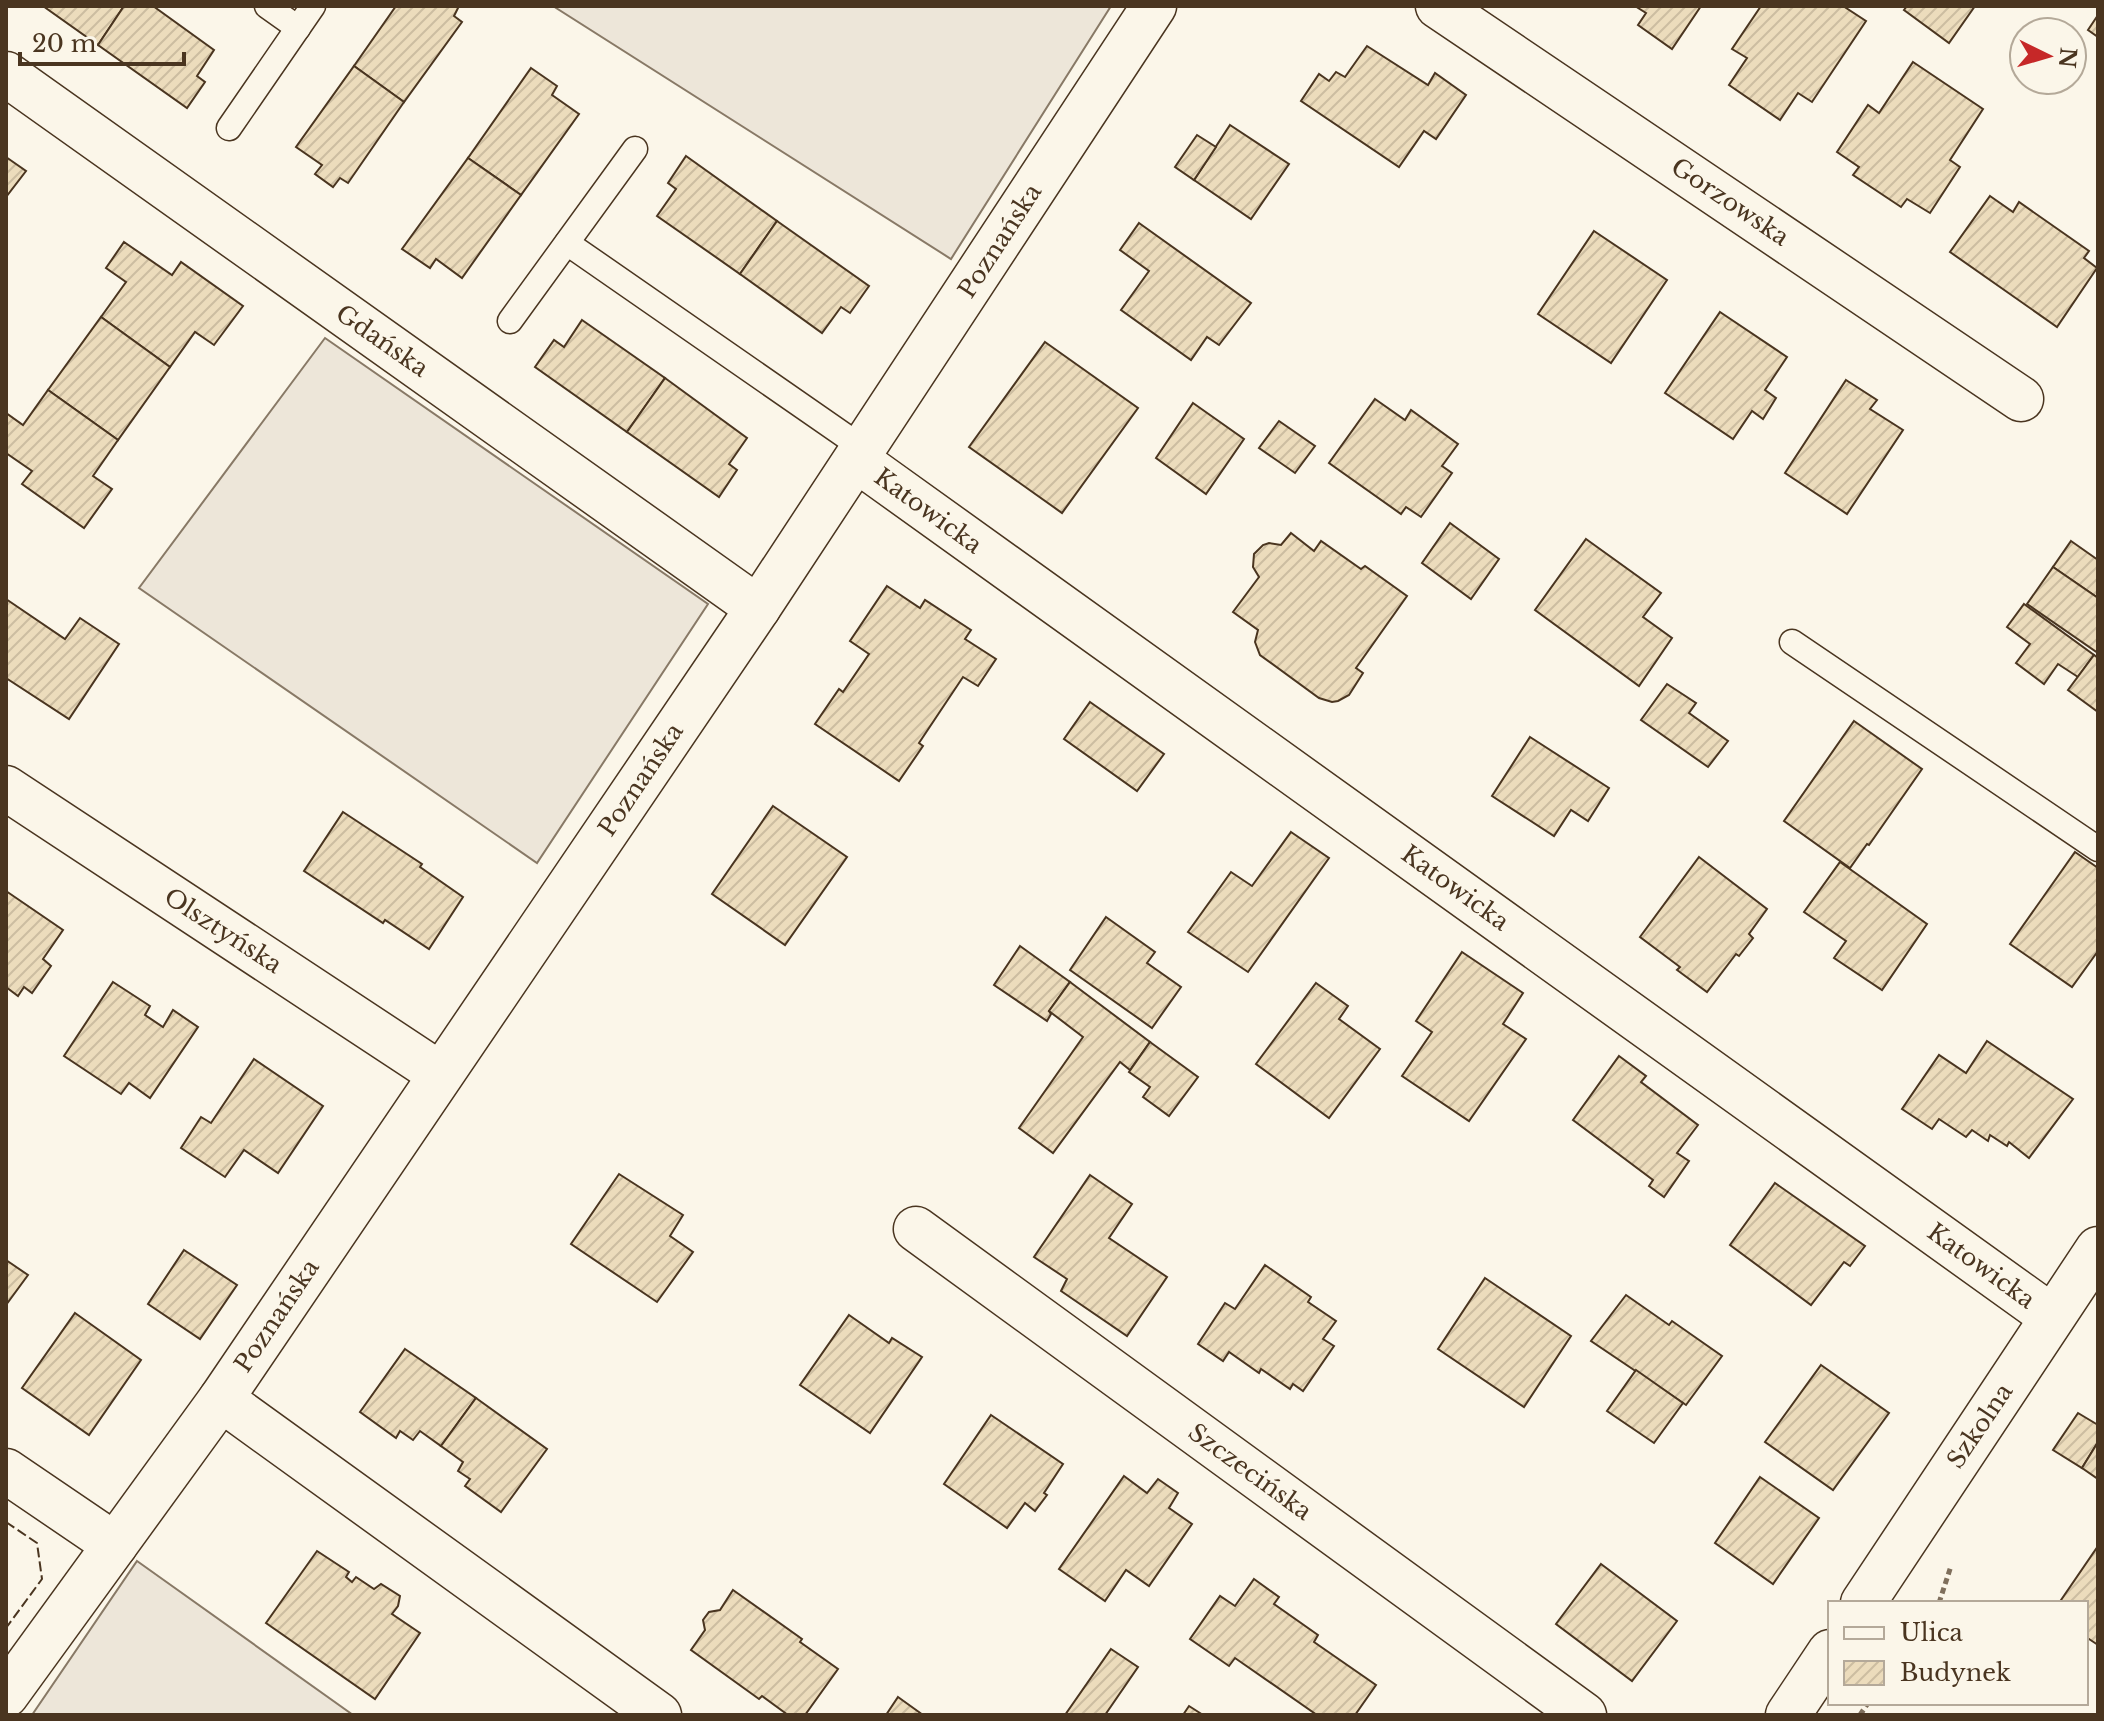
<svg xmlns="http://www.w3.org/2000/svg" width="2104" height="1721" viewBox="0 0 2104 1721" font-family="'Libre Baskerville',serif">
<defs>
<pattern id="building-hatch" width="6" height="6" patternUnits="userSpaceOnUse" patternTransform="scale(2)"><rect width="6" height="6" fill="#ecdcbc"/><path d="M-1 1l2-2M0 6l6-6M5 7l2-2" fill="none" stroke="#ccbda1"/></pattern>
</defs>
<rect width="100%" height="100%" fill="#fbf6e9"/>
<g fill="#ede6d9" stroke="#887966" stroke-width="2">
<polygon points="553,6 1111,6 951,259"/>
<polygon points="325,338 708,604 537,863 139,588"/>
<polygon points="137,1561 353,1715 32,1715"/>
</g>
<g fill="url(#building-hatch)" stroke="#4a3520" stroke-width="2">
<polygon points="43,6 124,6 98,45"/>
<polygon points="124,6 153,6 214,50 197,76 205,82 187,108 98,45"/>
<polygon points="396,6 459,6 454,16 462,22 404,102 354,66"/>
<polygon points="1635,6 1701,6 1672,49 1638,25 1646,13"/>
<polygon points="1761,6 1843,6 1866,21 1812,102 1798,93 1780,120 1729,85 1747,58 1732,49"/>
<polygon points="1907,6 1975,6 1949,43 1904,10"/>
<polygon points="2098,15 2098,37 2088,30"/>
<polygon points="1367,46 1428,85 1435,73 1466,95 1436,139 1424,131 1399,167 1301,101 1319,74 1329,81 1336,72 1345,77"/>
<polygon points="1913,62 1983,109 1950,160 1960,167 1930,213 1907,199 1901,207 1853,175 1859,167 1837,152 1868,105 1879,113"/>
<polygon points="354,66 404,102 348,183 340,178 333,187 315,174 322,165 296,147"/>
<polygon points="531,68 557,86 552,95 579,114 521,195 468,158"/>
<polygon points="1230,125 1289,164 1251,219 1194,180"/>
<polygon points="1197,135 1216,147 1194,180 1175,167"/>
<polygon points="686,156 777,221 740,274 657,216 676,189 668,183"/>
<polygon points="6,157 26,171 6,197"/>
<polygon points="468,158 521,195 462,278 436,259 430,268 402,249"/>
<polygon points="1990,196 2013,212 2019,202 2089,251 2084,258 2097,268 2057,327 1950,252"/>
<polygon points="777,221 869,286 850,313 841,307 822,333 740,274"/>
<polygon points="1139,223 1251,303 1219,345 1207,337 1191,360 1121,310 1149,271 1120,250"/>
<polygon points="1594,231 1667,280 1611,363 1538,314"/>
<polygon points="124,242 172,275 181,262 243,306 214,345 195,332 170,367 101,317 126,282 106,268"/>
<polygon points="1720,312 1787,357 1765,390 1776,398 1763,419 1752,411 1733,439 1665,393"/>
<polygon points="101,317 170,367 118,440 48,390"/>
<polygon points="582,320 665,378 627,432 535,367 554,340 564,347"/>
<polygon points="1045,342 1138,408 1062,513 969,447"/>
<polygon points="665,378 747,438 729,464 737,470 719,497 627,432"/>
<polygon points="1846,380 1877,400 1870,409 1903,430 1847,514 1785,473"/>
<polygon points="48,390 118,440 93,476 112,489 84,528 22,484 32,471 6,453 6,413 23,425"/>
<polygon points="1375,399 1405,420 1411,410 1458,444 1442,466 1452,473 1421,517 1406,507 1401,514 1329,463"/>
<polygon points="1193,403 1244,439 1206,494 1156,458"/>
<polygon points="1279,421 1315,446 1295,473 1259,448"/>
<polygon points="1450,523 1499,559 1471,599 1422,563"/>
<polygon points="1291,533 1314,551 1321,541 1361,569 1365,566 1407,596 1356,668 1363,673 1349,695 1338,701 1332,702 1319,698 1260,655 1255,642 1258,630 1233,612 1259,577 1253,567 1254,554 1263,545 1269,543 1281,545"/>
<polygon points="1586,539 1661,593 1643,617 1672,638 1639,686 1535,610"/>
<polygon points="2071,541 2098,560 2098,598 2053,567"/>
<polygon points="2053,567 2098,598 2098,653 2027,604"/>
<polygon points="887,586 920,608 925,600 971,630 965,639 996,659 978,686 963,677 919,743 923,746 899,781 815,724 839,689 843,692 869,654 850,641"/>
<polygon points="6,599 65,639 80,618 119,644 69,719 6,678"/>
<polygon points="2024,604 2094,655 2078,677 2058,664 2044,684 2016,663 2030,644 2007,627"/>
<polygon points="2094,655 2098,658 2098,712 2068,690"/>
<polygon points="1667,684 1696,703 1689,713 1728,741 1708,767 1641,720"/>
<polygon points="1090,702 1164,754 1137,791 1064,739"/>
<polygon points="1854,721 1922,769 1869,845 1867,844 1850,868 1784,821"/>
<polygon points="1530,737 1609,788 1588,821 1571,810 1554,836 1492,796"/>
<polygon points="773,806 847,857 785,945 712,894"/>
<polygon points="343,812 422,864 420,867 463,897 429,949 385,920 383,923 304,871"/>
<polygon points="1291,832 1329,858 1248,972 1188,932 1231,872 1252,886"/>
<polygon points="2075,852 2098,868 2098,951 2072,987 2010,944"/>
<polygon points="1699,857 1767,909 1749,934 1753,938 1739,956 1736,954 1707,992 1677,970 1680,967 1640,937"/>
<polygon points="1840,862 1927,924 1882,990 1834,958 1846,941 1804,912"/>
<polygon points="6,891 63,930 43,959 51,966 32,993 24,987 18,996 6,987"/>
<polygon points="1106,917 1155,952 1147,963 1181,987 1152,1028 1070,970"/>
<polygon points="1020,946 1070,982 1049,1011 1051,1014 1047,1021 994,985"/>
<polygon points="1462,952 1523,993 1503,1024 1526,1039 1469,1121 1402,1076 1432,1032 1416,1021"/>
<polygon points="113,982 150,1006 145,1015 163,1027 173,1010 198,1027 150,1098 129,1083 121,1094 64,1056"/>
<polygon points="1070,982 1150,1042 1130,1070 1120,1062 1053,1153 1019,1128 1083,1037 1049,1011"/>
<polygon points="1316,983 1348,1006 1339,1019 1380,1049 1329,1118 1256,1064"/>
<polygon points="1987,1041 2073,1099 2029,1158 2009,1142 2007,1146 1990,1135 1988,1141 1972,1130 1966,1137 1939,1119 1932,1129 1902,1109 1939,1055 1966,1073"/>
<polygon points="1150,1042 1198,1077 1169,1116 1143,1097 1150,1087 1129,1072"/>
<polygon points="1619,1056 1646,1076 1641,1082 1698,1125 1677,1153 1689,1161 1664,1197 1649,1186 1653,1180 1573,1120"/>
<polygon points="254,1059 323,1106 278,1173 244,1150 225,1177 181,1148 201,1117 211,1123"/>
<polygon points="619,1174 683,1215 670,1236 693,1252 657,1302 571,1244"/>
<polygon points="1090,1175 1132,1204 1109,1238 1167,1277 1127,1336 1061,1291 1067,1279 1034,1257"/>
<polygon points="1775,1183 1865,1246 1850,1266 1844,1262 1811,1305 1730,1245"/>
<polygon points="184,1250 237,1285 200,1339 148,1304"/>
<polygon points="6,1260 28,1275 6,1305"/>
<polygon points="1265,1265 1311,1297 1308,1302 1336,1321 1323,1339 1334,1346 1303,1391 1293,1384 1290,1389 1261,1369 1259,1373 1229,1352 1223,1361 1198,1344 1225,1303 1235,1309"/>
<polygon points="1485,1278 1571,1336 1524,1407 1438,1349"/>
<polygon points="1626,1295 1669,1325 1672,1321 1722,1356 1686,1405 1591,1341"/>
<polygon points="75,1313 141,1360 89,1435 22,1388"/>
<polygon points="849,1315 889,1343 892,1338 922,1357 870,1433 800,1385"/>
<polygon points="405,1349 476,1398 441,1446 420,1431 413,1440 400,1431 396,1438 360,1412"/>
<polygon points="1821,1365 1889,1413 1833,1490 1765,1442"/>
<polygon points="1636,1370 1683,1403 1654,1443 1607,1411"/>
<polygon points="476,1398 547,1449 501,1512 465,1486 470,1479 458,1471 463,1462 441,1446"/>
<polygon points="2078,1413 2098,1425 2098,1442 2082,1468 2053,1450"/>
<polygon points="991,1415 1063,1464 1044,1493 1047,1495 1035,1511 1025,1503 1007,1528 944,1484"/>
<polygon points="2098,1442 2098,1479 2082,1468"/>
<polygon points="1124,1476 1147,1493 1158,1479 1178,1493 1169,1508 1192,1524 1149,1586 1126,1570 1105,1601 1059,1569"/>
<polygon points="1760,1477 1819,1518 1773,1584 1715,1543"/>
<polygon points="2098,1546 2098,1645 2086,1637 2086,1603 2059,1603"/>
<polygon points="317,1551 349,1572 346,1577 352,1582 356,1577 374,1589 381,1584 400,1596 398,1606 392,1614 420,1633 375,1699 266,1623"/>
<polygon points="1601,1564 1677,1621 1632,1681 1556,1624"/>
<polygon points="1254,1579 1279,1597 1274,1604 1318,1635 1314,1642 1376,1685 1355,1715 1317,1715 1235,1658 1229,1666 1190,1639 1220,1596 1235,1606"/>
<polygon points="733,1590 802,1639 800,1642 838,1669 805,1715 788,1715 762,1696 759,1699 691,1650 705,1630 703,1620 709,1612 720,1610"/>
<polygon points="1111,1649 1138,1667 1105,1715 1065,1715"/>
<polygon points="898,1697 923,1715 886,1715"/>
<polygon points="1189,1706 1203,1715 1183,1715"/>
</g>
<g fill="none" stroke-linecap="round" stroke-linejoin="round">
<defs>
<g id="lane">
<polyline points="267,6 298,28"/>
<polyline points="229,128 313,6"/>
<polyline points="567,243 864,449"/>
<polyline points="510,321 635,149"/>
<polyline points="1792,642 2098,849"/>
</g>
<g id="street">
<polyline points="1438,6 2021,399"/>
<polyline points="6,74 758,608"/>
<polyline points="857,460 2052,1317"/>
<polyline points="6,788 440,1074"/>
<polyline points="916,1229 1584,1715"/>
<polyline points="221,1399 659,1715"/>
<polyline points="6,1471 115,1545"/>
<polyline points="1863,1603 2098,1249"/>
<polyline points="6,1695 221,1399 758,608 1154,6"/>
<polyline points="1788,1715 1830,1652"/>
</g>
</defs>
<use href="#lane" stroke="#4a3520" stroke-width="27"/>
<use href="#street" stroke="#4a3520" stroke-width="47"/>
<g stroke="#7f6f5c" stroke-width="5" stroke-dasharray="6 4" stroke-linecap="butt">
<polyline points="1939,1603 1951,1566"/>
<polyline points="1860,1715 1868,1703"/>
</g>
<use href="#lane" stroke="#fbf6e9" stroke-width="24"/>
<use href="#street" stroke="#fbf6e9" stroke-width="44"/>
<polyline stroke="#4a3520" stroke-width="2" stroke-dasharray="10 4" stroke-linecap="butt" points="6,1522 37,1543 42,1579 6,1628"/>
</g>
<g text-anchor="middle" stroke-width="6" stroke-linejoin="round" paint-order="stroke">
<g font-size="24" fill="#4a3520" stroke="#fbf6e9">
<text transform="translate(1730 202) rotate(34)" y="8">Gorzowska</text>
<text transform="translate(1000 241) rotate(-57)" y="8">Poznańska</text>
<text transform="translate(382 341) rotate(35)" y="8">Gdańska</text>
<text transform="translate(928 511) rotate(36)" y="8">Katowicka</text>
<text transform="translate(641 780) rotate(-56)" y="8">Poznańska</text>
<text transform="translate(1455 888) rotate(36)" y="8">Katowicka</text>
<text transform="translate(223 931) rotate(33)" y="8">Olsztyńska</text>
<text transform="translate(1981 1266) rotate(36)" y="8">Katowicka</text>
<text transform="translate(277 1316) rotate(-56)" y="8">Poznańska</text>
<text transform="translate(1980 1426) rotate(-56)" y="8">Szkolna</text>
<text transform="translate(1250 1472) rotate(36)" y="8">Szczecińska</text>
</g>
</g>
<rect width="2104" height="1721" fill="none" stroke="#4a3520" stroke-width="16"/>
<rect x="1828" y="1601" width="260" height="104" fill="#fbf6e9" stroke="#b4a999" stroke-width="2"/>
<rect x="1844" y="1627" width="40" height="12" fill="#fbf6e9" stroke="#b4a999" stroke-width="2"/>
<text x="1900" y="1641" font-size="24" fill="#4a3520">Ulica</text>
<rect x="1844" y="1661" width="40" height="24" fill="url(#building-hatch)" stroke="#b4a999" stroke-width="2"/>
<text x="1900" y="1681" font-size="24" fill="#4a3520">Budynek</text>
<g transform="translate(2048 56) rotate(95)"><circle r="38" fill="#fbf6e9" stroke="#b4a999" stroke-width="2"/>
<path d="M0-6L14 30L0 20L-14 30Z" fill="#c62828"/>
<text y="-12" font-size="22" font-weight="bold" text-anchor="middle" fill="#4a3520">N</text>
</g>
<path d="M20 52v12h164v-12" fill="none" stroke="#4a3520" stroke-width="4"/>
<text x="32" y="52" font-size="24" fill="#4a3520" stroke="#fbf6e9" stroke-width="6" paint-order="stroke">20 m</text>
</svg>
